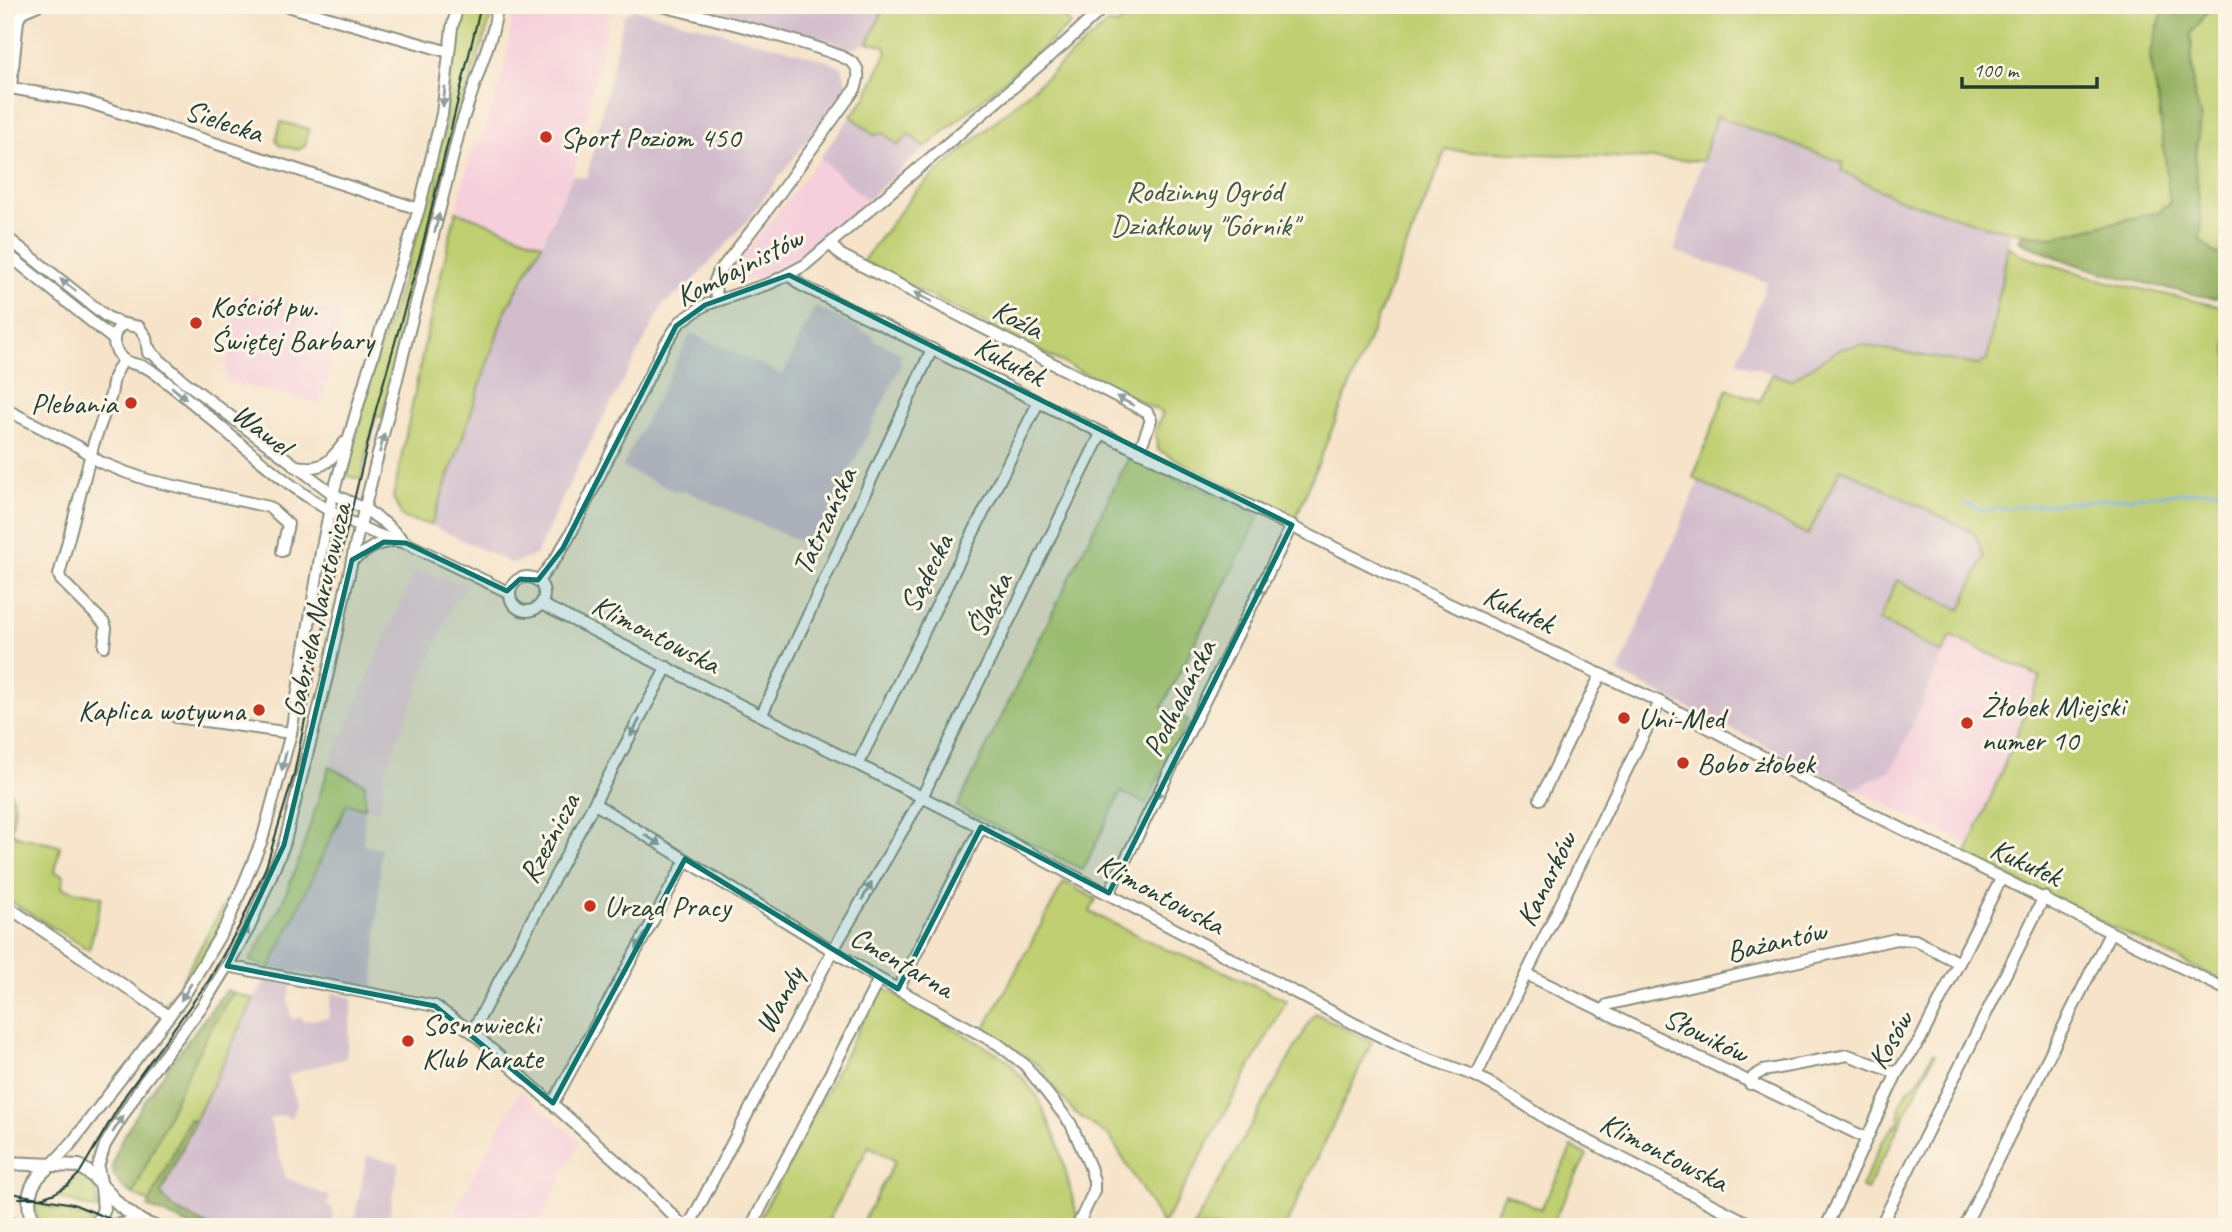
<svg xmlns="http://www.w3.org/2000/svg" width="2232" height="1232" viewBox="0 0 2232 1232" font-family="Caveat,sans-serif">
<rect width="100%" height="100%" fill="#fcf5e5"/>
<filter id="ink" filterUnits="userSpaceOnUse"><feTurbulence type="fractalNoise" baseFrequency=".0143" numOctaves="2"/><feDisplacementMap in="SourceGraphic" scale="14" xChannelSelector="R" yChannelSelector="G"/><feConvolveMatrix kernelMatrix="1 2 1 2 8 2 1 2 1" color-interpolation-filters="sRGB"/></filter>
<filter id="wash" filterUnits="userSpaceOnUse"><feTurbulence type="fractalNoise" baseFrequency=".00686" numOctaves="4" result="noise"/><feDisplacementMap in="SourceGraphic" scale="28" xChannelSelector="R" yChannelSelector="G"/><feGaussianBlur stdDeviation="1.57" result="paint"/><feColorMatrix in="noise" values="0 0 0 0 0 0 0 0 0 0 0 0 0 0 0 0 0 1.4 0 .05"/><feComposite in="paint" operator="in"/></filter>
<g filter="url(#wash)">
<rect width="100%" height="100%" fill="#f6e3c9"/>
<g fill="#f5cfdb">
<polygon points="515,5 611,5 573,175 542,244 456,211 471,154 482,139 504,71"/>
<polygon points="820,158 867,200 820,242 771,274 746,281 731,272"/>
<polygon points="241,292 341,314 322,403 228,382 225,371"/>
<polygon points="415,570 467,584 462,596 455,598 384,773 380,811 365,808 364,784 329,767"/>
<polygon points="1951,636 2041,677 1970,845 1854,789 1893,769"/>
<polygon points="520,1091 580,1141 537,1227 476,1227 453,1214"/>
</g>
<g fill="#d1bdcc">
<polygon points="697,5 885,5 868,43 848,50 829,40"/>
<polygon points="634,9 822,59 842,67 847,86 746,222 693,281 663,305 575,472 536,555 512,564 431,525 462,440 504,314 542,244 573,175 587,178 624,15"/>
<polygon points="851,116 874,135 884,133 898,146 909,134 925,148 867,200 820,158"/>
<polygon points="1716,116 1843,163 1841,170 1896,198 2011,231 1987,360 1978,365 1859,345 1840,349 1791,380 1737,362 1767,282 1674,251"/>
<polygon points="815,306 874,336 873,340 902,354 899,361 902,363 813,547 685,491 676,492 622,467 691,333 783,375"/>
<polygon points="1841,468 1975,533 1984,557 1961,610 1897,580 1879,620 1943,654 1893,769 1854,789 1618,673 1699,481 1808,535"/>
<polygon points="348,804 365,808 363,845 381,849 374,986 270,968"/>
<polygon points="265,980 291,985 288,1001 292,1019 301,1017 303,1021 328,1018 332,993 353,998 346,1058 288,1075 297,1104 292,1118 283,1115 269,1118 286,1178 330,1197 326,1205 332,1208 333,1220 354,1223 367,1156 399,1163 387,1227 211,1227 175,1210 161,1194 213,1082"/>
</g>
<g fill="#bfcf71" stroke="#6f8652" stroke-width="2">
<path d="M463,5H494C484,45 468,83 456,122C428,219 408,319 383,417L376,416L361,479L347,476L372,373L422,219L445,127L452,57Z"/>
<polygon points="885,5 1053,5 1071,24 925,148 909,134 898,146 884,133 874,135 851,116 865,99 887,52 884,46 868,43"/>
<polygon points="1142,5 2170,5 2163,11 2150,56 2159,106 2171,204 2158,212 2052,237 2039,237 1986,226 1896,198 1841,171 1843,163 1716,116 1703,161 1446,150 1295,520 1158,450 1155,431 1163,413 862,262 916,191 1108,23 1117,25"/>
<polygon points="2212,5 2227,5 2227,254 2216,254 2200,240 2201,223 2195,160 2201,120 2193,88 2191,34"/>
<polygon points="281,122 309,129 305,146 298,150 279,145 276,139"/>
<polygon points="456,211 542,244 504,314 462,440 431,525 403,518 393,498 425,342"/>
<polygon points="2008,246 2026,257 2109,282 2227,308 2227,983 1966,856 2041,677 1951,636 1943,654 1879,620 1897,580 1961,610 1984,557 1975,533 1841,468 1808,535 1693,478 1727,389 1760,401 1772,374 1791,380 1840,349 1860,345 1978,365 1987,360"/>
<polygon points="1130,455 1190,486 1194,485 1259,517 1162,707 1188,720 1146,804 1121,792 1083,870 957,807"/>
<polygon points="329,767 365,784 365,808 347,804 270,968 250,961 282,903 298,862"/>
<polygon points="5,778 15,806 11,830 16,836 60,846 55,872 64,875 62,888 102,897 89,950 5,898"/>
<polygon points="1064,882 1096,899 1090,912 1165,949 1214,967 1287,1000 1163,1225 1110,1137 1074,1112 1043,1073 1044,1069 984,1030"/>
<polygon points="228,898 229,908 216,934 177,999 164,1004 177,989"/>
<polygon points="881,986 1008,1060 1038,1097 1058,1143 1077,1215 1071,1227 860,1227 895,1161 869,1146 825,1227 755,1227"/>
<path d="M233,993L254,999L195,1121L189,1119L150,1203L133,1194C164,1127 191,1054 233,993Z"/>
<polygon points="1315,1013 1372,1042 1285,1227 1193,1227"/>
<polygon points="1933,1053 1935,1054 1867,1190 1861,1187 1884,1139 1899,1120 1900,1105 1907,1091 1920,1079"/>
<polygon points="1572,1147 1587,1155 1550,1227 1488,1227 1505,1193 1541,1209"/>
<polygon points="82,1174 96,1189 98,1210 56,1197"/>
<polygon points="34,1203 94,1220 89,1227 44,1227 37,1216"/>
</g>
<g fill="#97b263" stroke="#5b784c" stroke-width="2">
<path d="M2170,5H2212L2191,34L2193,88L2201,120L2195,160L2201,223L2200,240L2216,254H2227V288L2215,299C2150,284 2079,272 2019,240L2023,234L2052,237L2158,212L2170,204L2159,106L2150,56L2163,10Z"/>
<path d="M226,990L233,993C192,1052 164,1129 133,1194C124,1189 115,1182 113,1171C107,1140 204,1020 226,990Z"/>
<polygon points="189,1119 195,1121 161,1194 175,1210 211,1227 194,1227 148,1207"/>
</g>
<g fill="none" stroke-linecap="round" stroke-linejoin="round">
<polyline stroke="#81b6ef" stroke-width="2.5" points="1964,503 1983,510 2227,489"/>
</g>
</g>
<g filter="url(#ink)">
<g fill="none" stroke-linecap="round" stroke-linejoin="round">
<defs>
<g id="minor">
<polyline points="284,5 449,52"/>
<path d="M658,5C688,13 840,48 854,64C861,72 858,81 855,89L763,216L718,273L714,284L718,300"/>
<polyline points="5,87 84,101 419,209"/>
<polyline points="11,87 18,20 22,12 38,5"/>
<polyline points="5,236 107,317 123,324 139,327 146,337 148,353"/>
<polyline points="831,245 841,255 1147,412 1151,420 1139,452"/>
<polyline points="5,252 113,339"/>
<polyline points="789,275 801,285 1447,603 1660,702 1848,802 2227,990"/>
<path d="M123,324C112,332 111,344 120,356C127,366 142,363 152,371C221,421 279,488 356,525C372,532 387,540 406,543"/>
<polyline points="149,348 153,354 184,381 333,494 365,509 386,524 406,543 510,593"/>
<polyline points="5,409 79,447 100,462 125,472 148,480 269,507 288,524 282,551"/>
<path d="M294,466C322,470 327,465 344,443"/>
<polyline points="352,560 376,545 392,541"/>
<circle cx="527" cy="594" r="17"/>
<polyline points="538,581 556,558 570,535 664,346 680,322 705,305 771,283 805,265 1063,45 1106,5"/>
<polyline points="541,604 981,827 1353,1023 1419,1055 1476,1076 1502,1090 1551,1122 1756,1227"/>
<polyline points="104,646 106,628 104,623 61,580 59,575 94,442 111,395 114,377 123,360"/>
<polyline points="762,714 932,349"/>
<polyline points="176,717 291,733"/>
<polyline points="858,764 1038,403"/>
<polyline points="1540,799 1601,674"/>
<polyline points="595,804 879,979 998,1044 1025,1065 1071,1124 1090,1167 1094,1181 1094,1191 1077,1227"/>
<polyline points="1109,893 1292,525"/>
<polyline points="5,905 169,1016"/>
<polyline points="227,966 435,1006 472,1032 641,1183 684,1227"/>
<polyline points="1526,974 1866,1138"/>
<polyline points="898,989 981,827"/>
<polyline points="1603,1012 1607,1005 1619,1002 1896,939 1915,940 1959,963"/>
<polyline points="472,1032 667,667"/>
<polyline points="1476,1076 1660,702"/>
<polyline points="1750,1084 1754,1076 1763,1071 1848,1055 1897,1073"/>
<polyline points="553,1103 686,860"/>
<polyline points="51,1165 70,1145 182,999 228,922 262,840 291,733 321,552 333,494 367,374 419,209 442,114 452,28 458,5"/>
<polyline points="102,1187 98,1167 105,1145 141,1086 203,1005 227,966 249,928 284,845 328,673 355,546 460,128 493,30 498,5"/>
<polyline points="684,1227 692,1220 833,950 922,797 1101,434"/>
<polyline points="751,1227 879,979"/>
<polyline points="1826,1227 1897,1073 1920,1040 2001,879"/>
<polyline points="1880,1227 2044,897"/>
<polyline points="1964,1227 2110,933"/>
</g>
<g id="major">
<polyline points="5,1163 79,1166 93,1176 120,1206 142,1222 155,1227"/>
<polyline points="5,1222 20,1227"/>
<path d="M35,1227C24,1201 28,1182 51,1165"/>
<polyline points="96,1227 104,1209 102,1187"/>
<polyline points="106,1227 142,1222"/>
</g>
</defs>
<use href="#minor" stroke="#8a907e" stroke-width="14"/>
<use href="#major" stroke="#8a907e" stroke-width="16"/>
<use href="#minor" stroke="#fff" stroke-width="10"/>
<use href="#major" stroke="#fff" stroke-width="12"/>
<g stroke="#1f3d34" stroke-width="2">
<polyline points="5,1192 73,1204 130,1227"/>
<polyline points="19,1198 41,1198 55,1193 68,1185 79,1174 126,1094 209,980 241,923 266,867 294,774 326,616 376,409 423,244 481,5"/>
</g>
</g>
<defs><path id="oneway-solid" d="M-6-.8H1V-3.2L6.5 0L1 3.2V.8H-6Z" transform="scale(1.75)"/></defs>
<g fill="#8f9e9a">
<use href="#oneway-solid" transform="translate(444 97) rotate(96)"/>
<use href="#oneway-solid" transform="translate(437 223) rotate(-77)"/>
<use href="#oneway-solid" transform="translate(68 285) rotate(-142)"/>
<use href="#oneway-solid" transform="translate(923 297) rotate(-153)"/>
<use href="#oneway-solid" transform="translate(179 393) rotate(40)"/>
<use href="#oneway-solid" transform="translate(1125 401) rotate(-153)"/>
<use href="#oneway-solid" transform="translate(382 443) rotate(-76)"/>
<use href="#oneway-solid" transform="translate(1262 587) rotate(117)"/>
<use href="#oneway-solid" transform="translate(635 728) rotate(118)"/>
<use href="#oneway-solid" transform="translate(284 761) rotate(104)"/>
<use href="#oneway-solid" transform="translate(1160 790) rotate(117)"/>
<use href="#oneway-solid" transform="translate(653 840) rotate(32)"/>
<use href="#oneway-solid" transform="translate(867 891) rotate(-60)"/>
<use href="#oneway-solid" transform="translate(244 935) rotate(-61)"/>
<use href="#oneway-solid" transform="translate(641 941) rotate(119)"/>
<use href="#oneway-solid" transform="translate(186 992) rotate(122)"/>
<use href="#oneway-solid" transform="translate(118 1124) rotate(-58)"/>
</g>
</g>
<path fill="#0f766e" fill-opacity="0.2" stroke="#0f766e" stroke-width="5" stroke-linejoin="round" d="M789,275L1292,525L1109,893L981,827L898,989L685,859L553,1103L435,1006L227,966L284,845L352,560L384,542L406,543L507,591L520,579L538,580L563,548L676,326L705,305Z"/>
<g fill="#c8321e" stroke="#fcf5e5" stroke-width="2.5">
<circle cx="546" cy="137" r="7"/>
<circle cx="196" cy="323" r="7"/>
<circle cx="131" cy="403" r="7"/>
<circle cx="259" cy="710" r="7"/>
<circle cx="1624" cy="718" r="7"/>
<circle cx="1967" cy="723" r="7"/>
<circle cx="1683" cy="763" r="7"/>
<circle cx="590" cy="906" r="7"/>
<circle cx="408" cy="1041" r="7"/>
</g>
<g text-anchor="middle" stroke-width="6" stroke-linejoin="round" paint-order="stroke">
<g font-size="30" fill="#1f3d34" stroke="#fcf5e5">
<text transform="translate(224 121) rotate(18)" y="10">Sielecka</text>
<text transform="translate(739 267) rotate(-27)" y="10">Kombajnistów</text>
<text transform="translate(1018 319) rotate(27)" y="10">Koźla</text>
<text transform="translate(1010 361) rotate(27)" y="10">Kukułek</text>
<text transform="translate(262 429) rotate(38)" y="10">Wawel</text>
<text transform="translate(824 521) rotate(-65)" y="10">Tatrzańska</text>
<text transform="translate(926 573) rotate(-63)" y="10">Sądecka</text>
<text transform="translate(989 605) rotate(-64)" y="10">Śląska</text>
<text transform="translate(1519 609) rotate(25)" y="10">Kukułek</text>
<text transform="translate(317 610) rotate(-77)" y="10">Gabriela Narutowicza</text>
<text transform="translate(656 634) rotate(27)" y="10">Klimontowska</text>
<text transform="translate(1179 698) rotate(-63)" y="10">Podhalańska</text>
<text transform="translate(549 838) rotate(-62)" y="10">Rzeźnicza</text>
<text transform="translate(2026 862) rotate(25)" y="10">Kukułek</text>
<text transform="translate(1546 879) rotate(-64)" y="10">Kanarków</text>
<text transform="translate(1161 894) rotate(28)" y="10">Klimontowska</text>
<text transform="translate(1776 941) rotate(-13)" y="10">Bażantów</text>
<text transform="translate(902 962) rotate(30)" y="10">Cmentarna</text>
<text transform="translate(779 1000) rotate(-62)" y="10">Wandy</text>
<text transform="translate(1706 1035) rotate(26)" y="10">Słowików</text>
<text transform="translate(1890 1040) rotate(-60)" y="10">Kosów</text>
<text transform="translate(1664 1152) rotate(27)" y="10">Klimontowska</text>
</g>
<g font-size="30" fill="#1f3d34" stroke="#fcf5e5" text-anchor="start">
<text x="560" y="147">Sport Poziom 450</text>
<text x="210" y="316">Kościół pw.<tspan x="210" dy="34">Świętej Barbary</tspan></text>
<text x="117" y="413" text-anchor="end">Plebania</text>
<text x="1981" y="716">Żłobek Miejski<tspan x="1981" dy="34">numer 10</tspan></text>
<text x="245" y="720" text-anchor="end">Kaplica wotywna</text>
<text x="1638" y="728">Uni-Med</text>
<text x="1697" y="773">Bobo żłobek</text>
<text x="604" y="916">Urząd Pracy</text>
<text x="422" y="1034">Sosnowiecki<tspan x="422" dy="34">Klub Karate</tspan></text>
</g>
<g font-size="30" fill="#3f5a40" stroke="#fcf5e5">
<text x="1204" y="201">Rodzinny Ogród<tspan x="1204" dy="34">Działkowy "Górnik"</tspan></text>
</g>
</g>
<rect width="2232" height="1232" fill="none" stroke="#fcf5e5" stroke-width="28"/>
<path d="M1962 77v10h135v-10" fill="none" stroke="#1f3d34" stroke-width="3.5"/>
<text x="1973" y="77" font-size="21" fill="#1f3d34" stroke="#fcf5e5" stroke-width="5" paint-order="stroke">100 m</text>
</svg>
